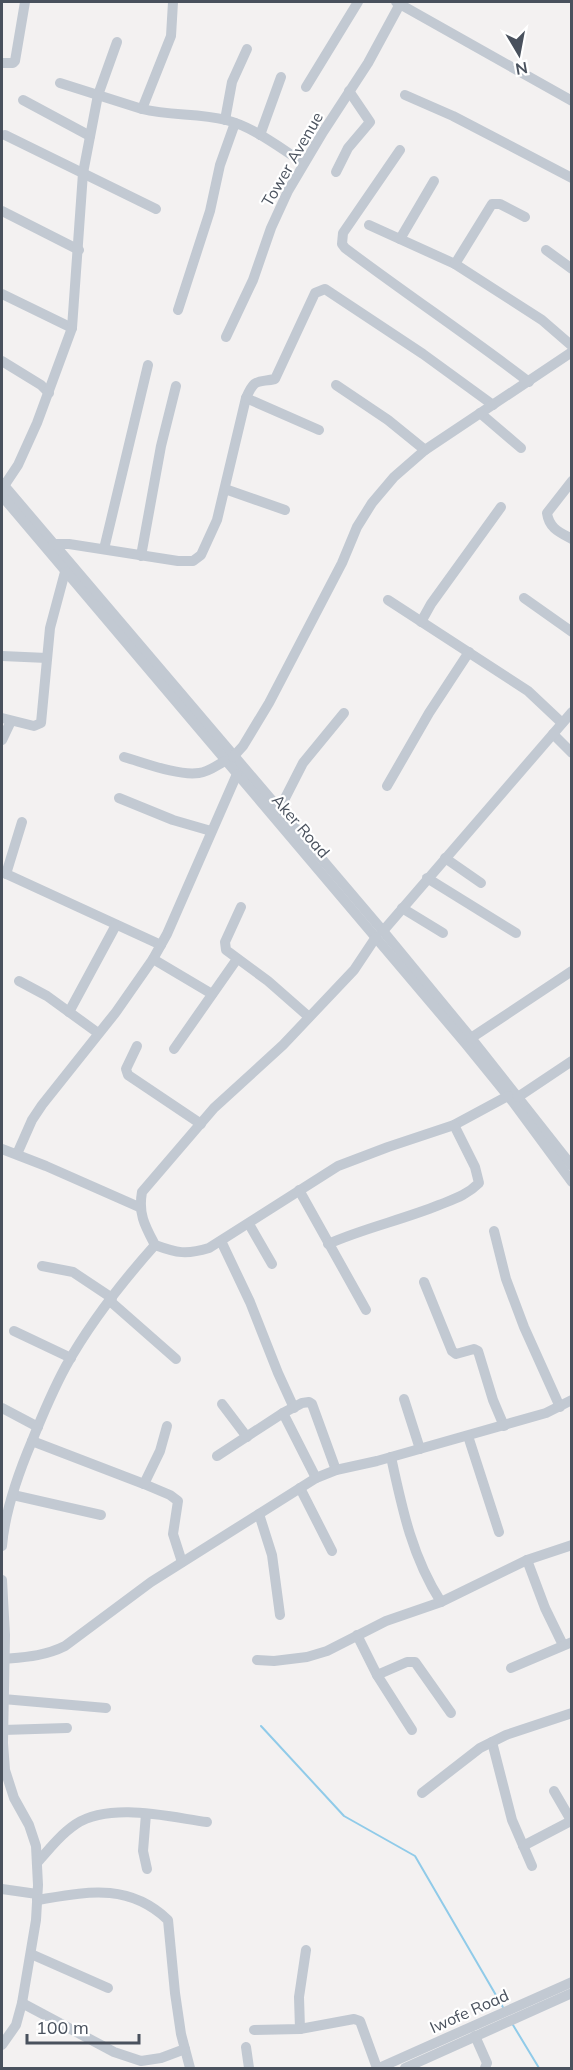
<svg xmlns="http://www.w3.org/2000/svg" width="573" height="2070" viewBox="0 0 573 2070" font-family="Mulish,sans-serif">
<rect width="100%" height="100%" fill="#f3f1f1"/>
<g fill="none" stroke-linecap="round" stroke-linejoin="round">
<g stroke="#90cbe9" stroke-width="2">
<polyline points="261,1726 344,1816 415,1856 504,2009"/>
<polyline points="513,2025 539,2068"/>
</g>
<g stroke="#c2c9d2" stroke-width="10">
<polyline points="396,2 572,101"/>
<polyline points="2,63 13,63 15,61 25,2"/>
<polyline points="60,83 142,109 171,36 173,2"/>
<polyline points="306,87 358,2"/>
<polyline points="405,95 453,116 572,178"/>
<polyline points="23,100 90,136"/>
<path d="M142,109C170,116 198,113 226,120C254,127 280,148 304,163"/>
<polyline points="225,120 232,82 247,49"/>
<polyline points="5,135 156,209"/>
<polyline points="260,135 281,77"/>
<path d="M400,150L343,233L342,244L345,248C406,294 469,336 529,382"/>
<polyline points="336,172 348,148 370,122 349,91"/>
<polyline points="2,211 79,250"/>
<polyline points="369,225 455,264 542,320 572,346"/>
<polyline points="400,239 434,181"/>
<polyline points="546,250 572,269"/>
<polyline points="455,264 492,204 500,204 525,217"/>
<polyline points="2,294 72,328"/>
<polyline points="178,310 210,211 220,165 235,123"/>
<polyline points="226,337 253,280 271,228 288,191 323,132 368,63 400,4"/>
<polyline points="2,361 41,385 49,393"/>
<polyline points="336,385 388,420 425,450"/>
<polyline points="246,398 319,430"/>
<polyline points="480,413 521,448"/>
<path d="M572,481L547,513C549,528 559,532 572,539"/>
<polyline points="2,483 383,931 471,1038 572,1166"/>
<polyline points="4,486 18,465 37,423 72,328 83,173 98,95 117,42"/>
<polyline points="225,489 285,510"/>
<polyline points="2,496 465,1043 513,1102 572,1182"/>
<path d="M53,544H69L178,561H193L201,555L217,520L246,398C255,378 256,383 275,379L315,293L325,289L423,354L493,405"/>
<polyline points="104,549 148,365"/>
<polyline points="141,556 161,446 176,386"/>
<polyline points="524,598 572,632"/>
<polyline points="388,600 528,691 562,723"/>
<polyline points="421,622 431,604 501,507"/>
<polyline points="2,656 47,658"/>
<polyline points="2,718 34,726 41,723 50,628 65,572"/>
<polyline points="553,734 572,753"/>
<polyline points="2,740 11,721"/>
<path d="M124,757C145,763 178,776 199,773C209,772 217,765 225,761"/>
<polyline points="233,757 243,746 269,703 342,563 357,527 372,503 394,477 425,450 572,352"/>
<polyline points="387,786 429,713 469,652"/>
<polyline points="119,798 173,820 211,831"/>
<polyline points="279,810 303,763 344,713"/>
<polyline points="445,858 481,883"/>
<polyline points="2,872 161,945"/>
<polyline points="6,874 22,822"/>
<polyline points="427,878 516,933"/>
<polyline points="241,907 225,942 226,950 268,981 309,1017"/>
<polyline points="402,908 443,933"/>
<polyline points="383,931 572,712"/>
<path d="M376,937L354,970L283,1045L214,1108L142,1192C138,1214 145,1226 155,1245C177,1253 186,1255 209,1248L338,1166L388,1147L454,1125L508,1096"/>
<polyline points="153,959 212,994"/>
<polyline points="19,981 47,996 98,1033"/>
<polyline points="69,1012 116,925"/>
<polyline points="471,1038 572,971"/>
<polyline points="137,1046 126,1069 128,1075 201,1124"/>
<polyline points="174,1049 237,959"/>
<polyline points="518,1097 572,1061"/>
<polyline points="2,1149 46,1166 139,1207"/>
<polyline points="17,1154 32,1120 42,1105 116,1012 153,959 167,934 237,774"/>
<polyline points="299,1190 366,1310"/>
<polyline points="249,1224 272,1264"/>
<polyline points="494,1231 506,1279 524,1327 560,1407"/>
<polyline points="221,1241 250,1302 278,1373 294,1408"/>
<path d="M328,1244C364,1228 402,1220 439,1205C454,1199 467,1195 479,1183L475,1167L454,1125"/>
<polyline points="42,1266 73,1272 112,1298"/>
<polyline points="424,1282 452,1351 456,1354 474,1349 478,1351 493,1400 504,1426"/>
<polyline points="110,1301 176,1359"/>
<polyline points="14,1331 71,1358"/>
<polyline points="404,1399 420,1449"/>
<polyline points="222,1404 247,1437"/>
<polyline points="2,1408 38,1427"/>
<polyline points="468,1436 499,1532"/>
<polyline points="32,1441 144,1484 170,1495 178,1501 173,1534 182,1562"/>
<polyline points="217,1456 283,1413"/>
<path d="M391,1457C402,1508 412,1557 441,1602"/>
<polyline points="316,1478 283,1413 302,1403 309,1402 312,1404 336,1470"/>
<polyline points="144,1484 160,1451 167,1426"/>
<polyline points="300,1488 332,1551"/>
<polyline points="13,1495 101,1515"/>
<polyline points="259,1514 272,1555 280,1615"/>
<path d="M2,1546C5,1510 18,1474 32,1441C42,1416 53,1390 66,1366C90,1323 122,1282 155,1245"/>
<polyline points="527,1560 545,1608 563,1645"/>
<polyline points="2,1580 5,1635 3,1743 5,1770 14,1798 29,1825 36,1846 38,1885 36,1920 22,2003 16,2025 2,2045"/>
<polyline points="357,1635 377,1675 412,1730"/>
<path d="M4,1659C26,1657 45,1656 65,1646L151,1582L316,1478L336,1470L377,1461L546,1413L572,1400"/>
<polyline points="257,1660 274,1661 307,1657 327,1651 386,1621 441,1602 527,1560 572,1545"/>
<polyline points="511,1668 572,1642"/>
<polyline points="377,1675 407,1662 415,1662 451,1713"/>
<polyline points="3,1699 106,1708"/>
<polyline points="3,1730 67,1728"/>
<polyline points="492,1742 512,1820 532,1866"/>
<polyline points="554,1791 572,1822"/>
<polyline points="422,1793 480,1748 506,1735 572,1713"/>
<polyline points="146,1814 143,1851 147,1869"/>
<polyline points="523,1846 571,1821"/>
<path d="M37,1863C49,1849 61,1834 76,1824C111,1802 169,1817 207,1822"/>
<polyline points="2,1889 37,1894"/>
<path d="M37,1900C86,1892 128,1882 168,1920L175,1993L181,2034L190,2068"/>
<polyline points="31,1954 108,1988"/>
<polyline points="22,2003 114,2052 141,2061 161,2058 185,2049"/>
<polyline points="300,2029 299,1997 306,1950"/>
<polyline points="254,2030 300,2029 354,2019 360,2021 377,2068"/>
<polyline points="475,2036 487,2063 485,2068"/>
<polyline points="246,2047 249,2068"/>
<polyline points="379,2068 572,1982"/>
<polyline points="405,2068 572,1993"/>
</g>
</g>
<g text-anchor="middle" stroke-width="4.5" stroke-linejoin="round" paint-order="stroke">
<g font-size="16" fill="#49515d" stroke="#fff">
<text transform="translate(292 159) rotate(-60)" y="6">Tower Avenue</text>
<text transform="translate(301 826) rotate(49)" y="6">Aker Road</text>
<text transform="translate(469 2011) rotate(-24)" y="6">Iwofe Road</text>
</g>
</g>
<rect width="573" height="2070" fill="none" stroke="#49515d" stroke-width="6"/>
<g transform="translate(519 54) rotate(170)" stroke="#ffffff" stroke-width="4.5" paint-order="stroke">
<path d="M0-4.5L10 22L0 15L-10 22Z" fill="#49515d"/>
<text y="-9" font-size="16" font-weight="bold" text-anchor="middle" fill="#49515d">N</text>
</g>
<path d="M27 2034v9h112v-9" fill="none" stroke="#49515d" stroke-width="3"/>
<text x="36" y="2034" font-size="18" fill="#49515d" stroke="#ffffff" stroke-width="4.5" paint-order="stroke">100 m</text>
</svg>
